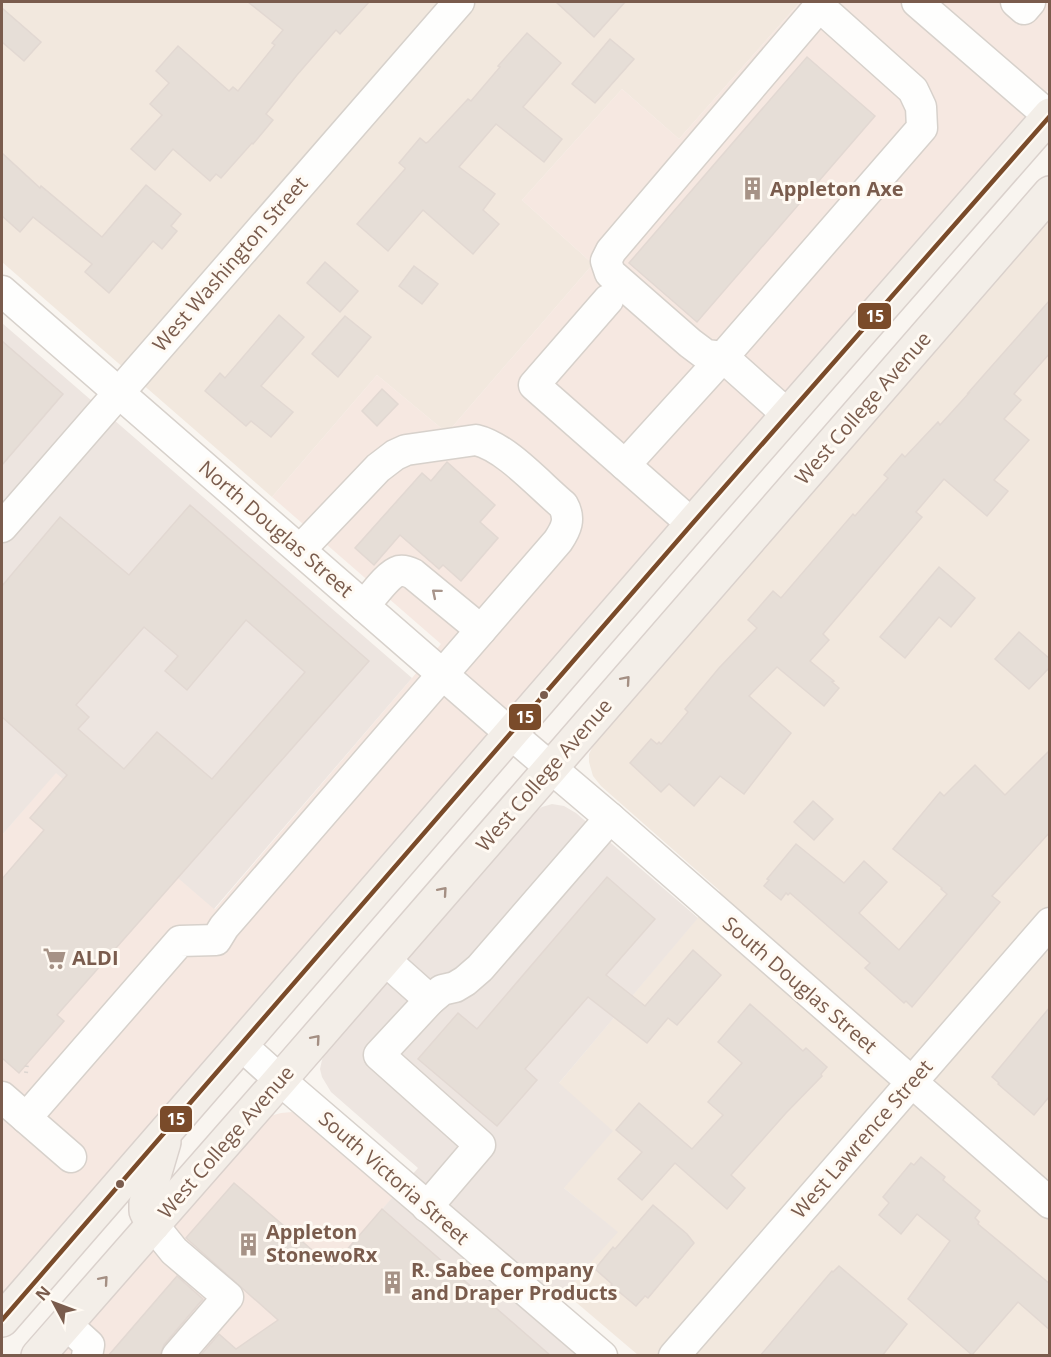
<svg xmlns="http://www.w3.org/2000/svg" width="1051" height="1357" viewBox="0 0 1051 1357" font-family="'Open Sans',sans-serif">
<rect width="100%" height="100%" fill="#f9f5f0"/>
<g fill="#f2e8de">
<polygon points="2,2 800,2 679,139 622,89 522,200 593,264 447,433 377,375 272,497 2,262"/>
<polygon points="1049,218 1049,1355 638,1355 564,1292 617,1232 564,1188 559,1083 720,891 601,786 593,776 589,762 589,754 593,746 599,737"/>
</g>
<g fill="#f6e8e1">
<polygon points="800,2 1049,2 1049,89 2,1294 2,835 56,772 215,909 441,644 272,497 377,375 447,433 593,264 522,200 622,89 679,139"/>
<polygon points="292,1112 298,1115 393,1197 254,1355 60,1356 270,1116 281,1113"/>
</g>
<g fill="#ede5e0">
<polygon points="2,323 412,678 214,909 56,773 2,835"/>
<polygon points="552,804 564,806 576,813 698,918 559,1083 613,1131 564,1188 618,1232 538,1322 576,1355 254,1356 418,1168 331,1092 322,1077 320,1069 322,1060 326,1050 531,815 542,807"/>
</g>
<g fill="#e6ded7" stroke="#e2d8d2" stroke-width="1.5" fill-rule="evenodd">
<polygon points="248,2 369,2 340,34 336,30 297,75 266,114 273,120 253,144 252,143 221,178 216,174 210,181 173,149 155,170 131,149 162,115 150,104 169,83 156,71 178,46 229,91 233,87 238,91 275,45 272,43 283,30"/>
<polygon points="556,2 625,2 594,37"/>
<polygon points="2,8 41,42 24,61 2,42"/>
<polygon points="527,33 561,63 523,107 562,139 544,162 496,124 459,167 495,194 483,210 499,224 473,254 423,210 388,251 357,224 405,169 405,168 399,163 420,138 426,143 428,142 468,99 471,101 500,67 498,66"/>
<polygon points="610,39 634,59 595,103 572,84"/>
<polygon points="807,57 875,116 697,322 629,263"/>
<polygon points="2,153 40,188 41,186 102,237 146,185 181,214 171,226 177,231 162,249 153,241 109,293 85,272 92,264 33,217 20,232 2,216"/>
<polygon points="325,262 358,291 340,312 307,283"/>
<polygon points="414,266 438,284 422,304 399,286"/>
<polygon points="1050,300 1050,353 1014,394 1021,400 1004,419 1029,440 994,480 1008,491 987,516 944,479 916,512 922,517 823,634 829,640 810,661 834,681 832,682 839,688 824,706 777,667 749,696 791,733 744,794 720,776 694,806 669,784 661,792 630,763 651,739 657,744 659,742 661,744 688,712 685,709 719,668 757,628 748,620 773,591 781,598 853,514 855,516 888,478 884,475 902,454 905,457 938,422 940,425 969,393 968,393"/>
<polygon points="279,315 304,337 261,386 293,412 271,437 251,421 246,426 205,391 220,373 225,378"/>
<polygon points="345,316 371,337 338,377 312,354"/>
<polygon points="2,341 63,394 2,465"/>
<polygon points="382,389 398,404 377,426 362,411"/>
<polygon points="447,462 495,505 480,522 498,538 461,581 443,565 439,569 400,535 374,565 355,548 422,473 431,481"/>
<path d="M190,505L369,661L57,1015L64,1021L19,1073L2,1058V879L44,830L30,818L67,775L2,717V586L60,517L129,575ZM246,620L305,672L212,779L157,732L124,769L78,729L89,717L76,705L144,627L178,656L165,671L187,690Z"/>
<polygon points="939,567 975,598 951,627 939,617 905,658 880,637"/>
<polygon points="1019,632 1050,659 1050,667 1029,689 995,659"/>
<polygon points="1050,750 1050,832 992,896 1000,902 912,1007 906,1001 904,1003 865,968 870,963 790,893 788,895 786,893 781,900 764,886 769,880 767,879 796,844 844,883 864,861 887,882 859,913 899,950 947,894 941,889 942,888 893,849 940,792 944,796 975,765 1005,795"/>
<polygon points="813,801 833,819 814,840 794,822"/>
<polygon points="607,877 655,919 606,975 645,1006 693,950 721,975 677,1025 668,1018 647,1043 588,997 525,1069 537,1080 497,1126 418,1059 458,1013 477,1029"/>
<polygon points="750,1004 803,1051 806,1048 827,1067 821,1074 822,1076 786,1113 731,1175 745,1188 727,1209 675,1163 642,1200 618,1179 642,1152 616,1130 639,1103 692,1149 723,1115 708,1102 742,1063 718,1042"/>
<polygon points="1050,1007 1049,1097 1034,1115 998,1084 999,1083 992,1077"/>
<polygon points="921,1157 945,1177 943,1180 980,1211 975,1218 979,1222 978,1224 1050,1284 1050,1330 1018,1302 972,1355 908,1299 950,1241 917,1214 901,1234 879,1215 889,1203 883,1197 911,1163 914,1165"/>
<polygon points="234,1183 332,1267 382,1209 551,1356 200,1356 219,1334 236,1349 278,1320 186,1238"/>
<polygon points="653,1205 687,1234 694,1243 648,1298 645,1296 636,1306 611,1285 612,1284 595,1269 613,1247 615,1249"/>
<polygon points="839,1266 907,1324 882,1356 760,1356 832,1271 833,1272"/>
<polygon points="177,1276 203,1299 164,1345 160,1356 108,1356"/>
</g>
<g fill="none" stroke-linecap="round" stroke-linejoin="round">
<defs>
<g id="minor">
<polyline points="917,2 1050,117"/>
<polyline points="1016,2 1024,9 1030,2"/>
<polyline points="2,291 511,734 610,818 1050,1203"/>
<polyline points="608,300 534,385 692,524"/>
<polyline points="788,415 723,357 706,355 690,343 610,273 606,261 611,251 823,2"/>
<polyline points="625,465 723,357 922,128 921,107 913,90 819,6"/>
<polyline points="2,527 459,2"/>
<path d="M364,606C372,597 388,574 399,571C404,570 409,572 413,574L481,630"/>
<polyline points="384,959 430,1000"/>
<polyline points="241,1045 280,1080 602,1356"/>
<polyline points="2,1097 71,1157"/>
<path d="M26,1118L180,941L216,940L224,927L558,541C566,529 571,519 563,505C539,485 506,447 476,440L406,450L395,455L378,468L300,550"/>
<polyline points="427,1207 480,1145 379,1055 430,1000 442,990 455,987 465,981 480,968 610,818"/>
<polyline points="153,1225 174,1251 228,1297 177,1356"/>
<polyline points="66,1324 89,1345 87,1356"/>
<polyline points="674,1356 1050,923"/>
</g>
<g id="major">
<polyline points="153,1225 146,1211 146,1203 164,1142"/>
<polyline points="2,1320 241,1045 692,524 1050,115"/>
<polyline points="38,1356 280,1080 1050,193"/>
</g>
</defs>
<use href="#minor" stroke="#d7d1cb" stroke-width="33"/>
<use href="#major" stroke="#dad1cc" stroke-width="36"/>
<polyline stroke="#dcd5d0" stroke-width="4" stroke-dasharray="1.5 4.5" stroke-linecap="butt" points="26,1073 27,1064"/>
<use href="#minor" stroke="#fefefd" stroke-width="30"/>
<use href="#major" stroke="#f3eee8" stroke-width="33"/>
<defs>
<polyline id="bus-1" points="2,1320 692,524 1050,116"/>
</defs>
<use href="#bus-1" stroke="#fffaf3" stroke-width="9"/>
<use href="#bus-1" stroke="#7a4b2a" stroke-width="4.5"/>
</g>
<defs><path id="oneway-chevron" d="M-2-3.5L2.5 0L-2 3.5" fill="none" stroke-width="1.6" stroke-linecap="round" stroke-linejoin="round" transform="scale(1.5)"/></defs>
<use stroke="#a8958b" href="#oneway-chevron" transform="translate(436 593) rotate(-140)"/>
<g stroke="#a48f83">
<use href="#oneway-chevron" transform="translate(626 680) rotate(-49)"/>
<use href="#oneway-chevron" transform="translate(443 891) rotate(-49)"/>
<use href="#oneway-chevron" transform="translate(316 1039) rotate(-49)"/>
<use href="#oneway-chevron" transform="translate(104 1280) rotate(-49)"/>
</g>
<defs>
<symbol id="building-bare" viewBox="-9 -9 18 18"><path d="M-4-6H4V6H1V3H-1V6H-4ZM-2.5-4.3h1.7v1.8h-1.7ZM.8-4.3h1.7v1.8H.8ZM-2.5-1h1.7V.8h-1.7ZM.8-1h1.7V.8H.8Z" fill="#a69286" stroke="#fffaf3" stroke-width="2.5" paint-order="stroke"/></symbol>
<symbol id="supermarket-bare" viewBox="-9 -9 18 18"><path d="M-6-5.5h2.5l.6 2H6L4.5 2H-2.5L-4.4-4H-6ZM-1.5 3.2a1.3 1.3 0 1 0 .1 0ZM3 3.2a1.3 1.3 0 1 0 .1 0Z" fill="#a69286" stroke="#fffaf3" stroke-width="2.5" paint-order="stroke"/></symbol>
</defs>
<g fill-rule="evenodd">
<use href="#building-bare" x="736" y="172" width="33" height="33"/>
<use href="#supermarket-bare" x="38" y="942" width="33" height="33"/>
<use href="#building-bare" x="232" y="1228" width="33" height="33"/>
<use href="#building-bare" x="376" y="1266" width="33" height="33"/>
</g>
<g fill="#7a5c4d" stroke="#fffaf3" stroke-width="2">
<circle cx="544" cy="695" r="5"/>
<circle cx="120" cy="1184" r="5"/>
</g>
<g text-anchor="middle" stroke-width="6" stroke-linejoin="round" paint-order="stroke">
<g font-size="20" font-weight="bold" fill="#7a5c4d" stroke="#fffaf3" text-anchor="start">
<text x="770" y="196">Appleton Axe</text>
<text x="72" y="965">ALDI</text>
<text x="266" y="1239">Appleton<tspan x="266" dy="23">StonewoRx</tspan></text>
<text x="411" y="1277">R. Sabee Company<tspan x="411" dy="23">and Draper Products</tspan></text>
</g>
<g font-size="20" fill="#7a5c4d" stroke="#fffaf3">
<text transform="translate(230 264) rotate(-49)" y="7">West Washington Street</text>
<text transform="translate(863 408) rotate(-49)" y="7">West College Avenue</text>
<text transform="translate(276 529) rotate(41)" y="7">North Douglas Street</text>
<text transform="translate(544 775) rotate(-49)" y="7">West College Avenue</text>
<text transform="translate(800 985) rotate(41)" y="7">South Douglas Street</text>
<text transform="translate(862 1139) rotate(-49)" y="7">West Lawrence Street</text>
<text transform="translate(226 1142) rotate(-49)" y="7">West College Avenue</text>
<text transform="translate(394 1178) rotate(41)" y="7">South Victoria Street</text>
</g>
</g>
<g stroke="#fffaf3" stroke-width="2">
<rect x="857" y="302" width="35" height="28" rx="6" fill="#7a4b2a"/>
<rect x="508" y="703" width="34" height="28" rx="6" fill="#7a4b2a"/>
<rect x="159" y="1105" width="34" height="28" rx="6" fill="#7a4b2a"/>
</g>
<g font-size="16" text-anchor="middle" font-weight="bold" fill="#fff">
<text x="875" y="322">15</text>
<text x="525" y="723">15</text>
<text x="176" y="1125">15</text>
</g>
<rect width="1051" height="1357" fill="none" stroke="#7a5c4d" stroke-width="6"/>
<g transform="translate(54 1303) rotate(311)" stroke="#fffaf3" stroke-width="4.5" paint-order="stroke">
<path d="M0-4.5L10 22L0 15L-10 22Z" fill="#7a5c4d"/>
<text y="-9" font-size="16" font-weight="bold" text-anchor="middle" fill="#7a5c4d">N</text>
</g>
</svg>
